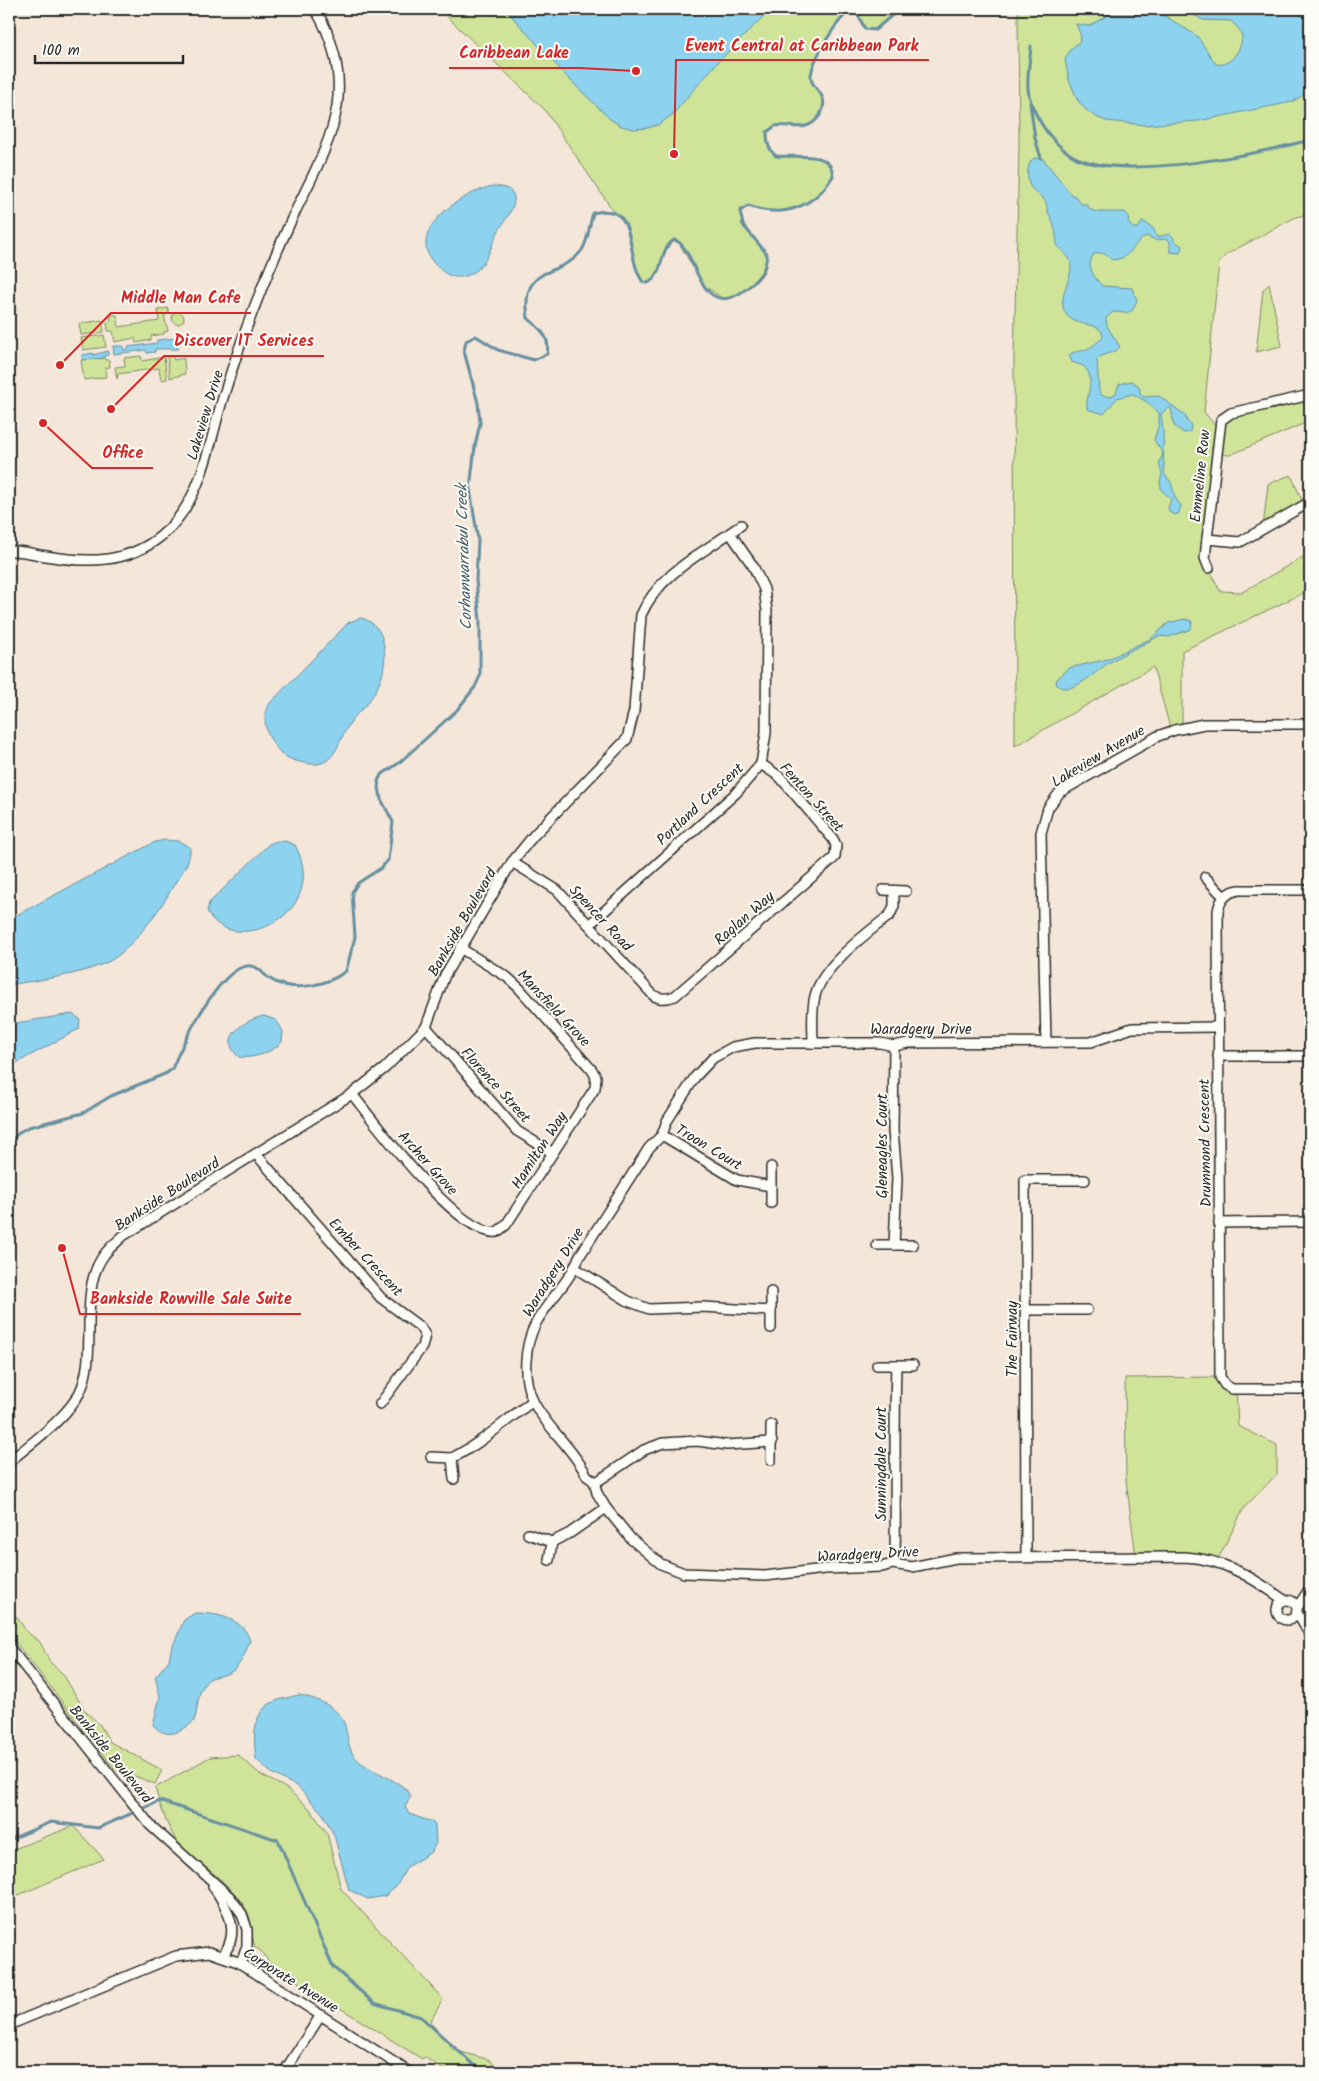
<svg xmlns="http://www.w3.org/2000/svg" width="1319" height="2081" viewBox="0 0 1319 2081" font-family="Kalam,sans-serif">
<rect width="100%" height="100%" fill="#f4e6d8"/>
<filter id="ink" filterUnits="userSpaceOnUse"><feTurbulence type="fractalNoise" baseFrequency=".02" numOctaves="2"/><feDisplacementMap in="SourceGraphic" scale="10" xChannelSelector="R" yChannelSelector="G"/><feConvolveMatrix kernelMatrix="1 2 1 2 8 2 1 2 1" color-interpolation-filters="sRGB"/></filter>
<g filter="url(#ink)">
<g fill="#cfe499" stroke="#7d8862">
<path d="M439,9H899L875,30L865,29L858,15L849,12C836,21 813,60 811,75C810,86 820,89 823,99C826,110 817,123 806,126C797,129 785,124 775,126L767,132C767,142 768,149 776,156C794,158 832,149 833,176C814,207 784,219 748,206L740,211L743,225L767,254C766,258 767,263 766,266C762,282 737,298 722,298L703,285L678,241L669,243C661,257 663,275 648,283L643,282C627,260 638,228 614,212L544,109Z"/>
<polygon points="1018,9 1310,9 1310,214 1296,217 1227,254 1219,262 1204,412 1218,429 1221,420 1310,395 1310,421 1230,455 1216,454 1207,539 1209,568 1220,591 1242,592 1310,553 1310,590 1182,651 1182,728 1171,731 1153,667 1015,746 1014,358 1019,147"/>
<polygon points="1269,284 1282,346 1256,352 1263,290"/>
<polygon points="168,308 169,314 164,315 168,331 164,332 164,334 151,336 151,340 136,343 135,338 115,342 113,331 108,331 107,322 111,321 110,315 117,315 119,327 159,321 158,310"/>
<circle cx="178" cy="318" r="6"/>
<polygon points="102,320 104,332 81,335 79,324"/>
<polygon points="104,335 106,347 83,350 81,338"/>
<polygon points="141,356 142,361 164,357 167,379 161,380 159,368 118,374 117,379 115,367 125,366 124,358"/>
<polygon points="173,356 174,360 184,358 185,374 170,378 167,357"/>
<polygon points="104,358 105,360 109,360 110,367 105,368 106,377 84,380 81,360"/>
<polygon points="1291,475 1304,505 1263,528 1268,484"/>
<polygon points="1220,1377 1236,1389 1238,1426 1277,1445 1277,1474 1244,1508 1217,1561 1136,1557 1126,1480 1125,1378"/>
<polygon points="9,1589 14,1613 27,1632 40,1642 50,1662 63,1674 85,1711 100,1725 110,1742 162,1770 155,1784 114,1768 13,1639 9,1633"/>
<path d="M238,1755L261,1775L286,1788L309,1808L327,1833L341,1889L443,1999L430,2022L454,2050L490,2060L500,2072H448L424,2057L422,2059L271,1965L262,1952L255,1947C251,1936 253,1924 248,1913C235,1886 204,1868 183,1848C168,1833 162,1810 155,1788L210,1757Z"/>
<polygon points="73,1826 104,1859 9,1899 9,1851"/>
</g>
<g fill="#8dd2ee" stroke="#668fa0">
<polygon points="505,9 771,9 717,63 673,114 660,124 648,128 634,129 621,126 610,119 568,78"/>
<path d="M1118,9H1154L1197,36L1216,64C1229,67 1241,51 1242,38C1242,31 1235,25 1231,21L1203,20L1183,9H1307L1310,13V91L1292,102L1198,121L1145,125L1106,121L1096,117L1086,110L1078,101L1069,80L1065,60L1070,50L1079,42L1081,36L1076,24L1089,26Z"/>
<path d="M1034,158L1043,159L1072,195L1075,196L1081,204H1087L1089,209L1096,212H1125L1129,217L1128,222L1133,228H1138L1143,221L1153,228L1157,237L1170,234L1174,238L1173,240L1182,246L1180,253L1170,252V242L1168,239L1155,240L1147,236C1132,242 1133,259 1112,260C1106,254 1101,250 1093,255C1086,267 1094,277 1102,286L1132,288L1137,300L1133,310L1126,313L1113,312L1106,318L1107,326L1120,347C1114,355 1103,352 1097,360L1099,391L1101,395L1110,397L1116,393L1119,384L1132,381L1139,386L1140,393L1144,397L1159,396L1185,415L1187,421L1191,425L1190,432L1184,433L1174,426L1171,408H1168L1161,414C1165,434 1162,455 1165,476C1176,482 1171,499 1181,505L1179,513L1175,515L1169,512L1168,508L1171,499L1162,491L1160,483L1162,474L1159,463L1163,454L1154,440L1159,424V413L1147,402L1133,394L1117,398L1104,414L1087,409C1085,397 1097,376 1083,366C1080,364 1076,364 1072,362L1069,355C1074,351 1076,352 1081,351C1089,350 1098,342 1103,337C1102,319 1071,330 1064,310C1058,293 1075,276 1070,260C1067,254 1061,251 1057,245C1056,230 1054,225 1048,212C1047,209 1047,204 1045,201C1043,197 1037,194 1033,190C1026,183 1025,165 1034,158Z"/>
<path d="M493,186C532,188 507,216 498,232C489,249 487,269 466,276C456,279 448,276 441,270C397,235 460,193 493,186Z"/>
<polygon points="176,338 178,349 155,349 155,352 147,353 146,350 114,354 113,346 123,346 124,350 128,349 128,347 157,343 157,340"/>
<polygon points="108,351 108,355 104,356 104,358 83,360 82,355 93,353 93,355"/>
<path d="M361,618C371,620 379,628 382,638C389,663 382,686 365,706C360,711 354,716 350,723C335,745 336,772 300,762C290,760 281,755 275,746C265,732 262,719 269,704L349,622Z"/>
<path d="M1185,619L1192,621L1191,629L1169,637L1159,636C1143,645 1126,652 1110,662C1098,669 1070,699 1056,684L1057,679L1069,668L1108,659L1152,638L1168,623Z"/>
<path d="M165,840L178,841L190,847C191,864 180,874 172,888C162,908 129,951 110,961C79,976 42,979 9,985V919L155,842Z"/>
<path d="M277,841H285L295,845C333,916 230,959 207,911L209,903L269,844Z"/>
<polygon points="72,1014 80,1019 79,1029 9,1067 9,1024"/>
<path d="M264,1016L276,1020L283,1031L282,1042C271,1053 254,1059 239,1057C216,1038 246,1019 264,1016Z"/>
<path d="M195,1613C216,1613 244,1618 250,1641C245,1653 241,1667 229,1673C222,1677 213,1675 207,1681C196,1692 199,1708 194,1721C180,1733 167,1740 153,1725L160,1696L155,1677L169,1660L171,1650L184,1620Z"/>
<path d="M299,1695C316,1698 340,1707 345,1726C348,1737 348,1751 357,1759C369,1772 403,1780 411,1796L405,1807L409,1814L432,1822L435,1825L436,1843L431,1852L407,1867L396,1887L385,1896L368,1899L349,1890L334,1835L323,1814L298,1787L271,1773L256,1759C253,1738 252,1709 276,1701C283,1698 291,1697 299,1695Z"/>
</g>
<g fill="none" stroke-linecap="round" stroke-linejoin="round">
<g stroke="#668fa0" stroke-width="3">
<path d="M1031,46C1030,62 1025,83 1030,99C1037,122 1056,149 1079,159C1130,180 1256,154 1310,140"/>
<polyline points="1030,103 1035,138 1041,158"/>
<path d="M9,1142L21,1131L29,1127L83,1113L111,1096L167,1073L172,1069C181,1046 222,962 251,966C259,966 263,975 270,979C291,993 327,986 346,971L355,937L352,892L358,883L381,868L388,860L393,822L381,799L378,781L381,775L399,763L457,710L475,687L480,676V621L476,580L478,540L470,489L475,446L480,423L478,403L464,351L466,341L476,336L498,350L534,360L547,354C551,337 540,329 528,318C519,262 563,278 582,250C589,239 589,225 593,213C640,200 624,257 643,282L648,283C665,274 658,250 674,240C698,245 698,333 752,284C762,274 766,268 767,254L743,225L740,211L748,206C784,219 814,207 833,176C832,149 794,158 776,156C768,149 767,142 767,132L775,126C785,124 797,129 806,126C817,123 826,110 823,99C820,89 810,86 811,75C813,59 833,27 845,15L848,12L858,15L865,29L875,30L899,9"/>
<polyline points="9,1840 51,1822 98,1828 160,1801 278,1840 333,1967 374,2003 421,2017 474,2065 491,2072"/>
</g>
<defs>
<g id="street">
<polyline points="1207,539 1240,542 1310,502"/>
<path d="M9,551C21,550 34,554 46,556C87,563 127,564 161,536C201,503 208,449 222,401C240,341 263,282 289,225C306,187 331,147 337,106C342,73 333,37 315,9"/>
<polyline points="1209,568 1205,558 1207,539 1221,420 1231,413 1310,395"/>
<path d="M512,862L557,890L653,995C660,1000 667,999 675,996L835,857L836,845L833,839L780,777L761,764"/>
<polyline points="1205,877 1224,897"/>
<polyline points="883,890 906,891"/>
<path d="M1310,890H1239C1227,892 1220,899 1218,911L1220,1377L1225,1385L1232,1389H1310"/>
<polyline points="590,924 736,793 761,764 766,733 767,611 764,589 753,566 730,533"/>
<polyline points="426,1027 517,1131 553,1153"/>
<path d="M1218,1027L1132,1028L1091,1042L908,1043L894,1046L880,1043H755L733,1047L713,1058L695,1077L667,1121L662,1135L649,1148L579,1257C571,1280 548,1301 536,1323C524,1346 522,1378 533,1401C545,1426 573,1448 587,1476L594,1481L597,1493L606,1508L631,1539L661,1564L684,1573L765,1576L825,1569L882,1567L892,1564L912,1567L956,1558L1185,1557C1224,1559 1253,1578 1284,1600"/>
<polyline points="1046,1042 1041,833 1048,808 1060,792 1158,736 1175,730 1204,724 1310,724"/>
<path d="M813,1043C813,1028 811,1011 815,996C822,966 866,934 890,915L894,906V891"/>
<polyline points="894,1046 893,1130 897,1178 894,1245"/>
<polyline points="1218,1056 1310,1056"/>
<path d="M352,1094C375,1123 460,1238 497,1232L506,1225L595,1088L596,1077L592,1070L519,988L507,977L460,948"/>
<polyline points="662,1135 737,1180 771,1186"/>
<polyline points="256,1154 381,1298 420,1327 425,1335 422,1347 380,1404"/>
<polyline points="771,1203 771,1167"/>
<polyline points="1219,1223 1310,1222"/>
<polyline points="877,1245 913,1245"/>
<polyline points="575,1268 628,1301 649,1309 703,1307 771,1311"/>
<polyline points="771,1292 771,1328"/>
<polyline points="1026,1310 1087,1310"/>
<polyline points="877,1365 913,1365"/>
<polyline points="771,1425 771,1460"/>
<polyline points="431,1457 452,1458 454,1479"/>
<path d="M452,1458C482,1443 506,1420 533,1401"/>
<path d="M9,1462C30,1444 67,1418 80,1392C99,1352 77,1291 104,1255C109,1248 117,1242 123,1236L352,1094L385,1068L426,1027L445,975L512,862L534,835L627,739L634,711L641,615C660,572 705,552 741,525"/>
<polyline points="595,1483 644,1450 663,1443 697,1441 727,1445 772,1442"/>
<polyline points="528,1534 552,1542 549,1560"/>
<polyline points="552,1542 570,1533 606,1508"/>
<polyline points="1026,1557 1025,1180 1085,1180"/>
<path d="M895,1564C896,1497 894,1431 896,1365"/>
<circle cx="1287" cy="1610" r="10"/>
<polyline points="1297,1608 1310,1588"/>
<polyline points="1297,1613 1310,1635"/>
<polyline points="9,1647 150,1825 230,1897 242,1914 247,1929 247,1946 241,1964"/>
<path d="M213,1886C228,1908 241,1932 223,1955"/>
<polyline points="9,2025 176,1956 209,1952 238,1962 409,2072"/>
<polyline points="284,2072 321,2015"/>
</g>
</defs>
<use href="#street" stroke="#2b2b2b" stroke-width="12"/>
<use href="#street" stroke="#fdfcf7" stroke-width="9"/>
</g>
</g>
<g text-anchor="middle" stroke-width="4" stroke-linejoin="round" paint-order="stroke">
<g font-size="15" fill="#2b2b2b" stroke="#fdfcf7">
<text transform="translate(205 415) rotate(-73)" y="5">Lakeview Drive</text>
<text transform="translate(1200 476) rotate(-84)" y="5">Emmeline Row</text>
<text transform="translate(1098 756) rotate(-31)" y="5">Lakeview Avenue</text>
<text transform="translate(812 797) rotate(48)" y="5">Fenton Street</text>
<text transform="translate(700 804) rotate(-43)" y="5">Portland Crescent</text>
<text transform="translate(601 918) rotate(47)" y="5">Spencer Road</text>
<text transform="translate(744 918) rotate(-41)" y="5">Raglan Way</text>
<text transform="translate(462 922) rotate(-60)" y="5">Bankside Boulevard</text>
<text transform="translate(554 1008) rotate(47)" y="5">Mansfield Grove</text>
<text x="921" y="1034">Waradgery Drive</text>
<text transform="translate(496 1085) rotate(48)" y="5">Florence Street</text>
<text transform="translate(1205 1143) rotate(-91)" y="5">Drummond Crescent</text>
<text transform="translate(882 1146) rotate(-90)" y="5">Gleneagles Court</text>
<text transform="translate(709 1147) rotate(31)" y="5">Troon Court</text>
<text transform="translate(539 1150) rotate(-57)" y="5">Hamilton Way</text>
<text transform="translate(428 1163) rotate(48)" y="5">Archer Grove</text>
<text transform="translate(167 1194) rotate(-33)" y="5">Bankside Boulevard</text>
<text transform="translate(366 1257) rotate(47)" y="5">Ember Crescent</text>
<text transform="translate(553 1272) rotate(-58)" y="5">Waradgery Drive</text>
<text transform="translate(1012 1339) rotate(-90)" y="5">The Fairway</text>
<text transform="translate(881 1464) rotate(-90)" y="5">Sunningdale Court</text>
<text transform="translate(868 1554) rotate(-3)" y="5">Waradgery Drive</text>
<text transform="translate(111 1754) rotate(51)" y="5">Bankside Boulevard</text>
<text transform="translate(291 1980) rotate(32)" y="5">Corporate Avenue</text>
</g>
<g font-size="16" font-style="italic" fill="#485d66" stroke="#fdfcf7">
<text transform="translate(463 557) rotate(-92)" y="6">Corhanwarrabul Creek</text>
</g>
</g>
<path fill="none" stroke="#d62828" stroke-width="2" d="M674 154L676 60H929M636 71L579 68H449M60 365L111 313H251M111 409L164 356H324M43 423L92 468H153M62 1248L80 1314H301"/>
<g fill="#d62828" stroke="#fdfcf7" stroke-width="2">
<circle cx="674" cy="154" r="5"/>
<circle cx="636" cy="71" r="5"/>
<circle cx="60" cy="365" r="5"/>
<circle cx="111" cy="409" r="5"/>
<circle cx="43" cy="423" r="5"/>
<circle cx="62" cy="1248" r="5"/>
</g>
<g font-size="16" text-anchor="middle" font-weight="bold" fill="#d62828" stroke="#fdfcf7" stroke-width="4" stroke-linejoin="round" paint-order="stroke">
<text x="802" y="51">Event Central at Caribbean Park</text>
<text x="514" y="58">Caribbean Lake</text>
<text x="181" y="303">Middle Man Cafe</text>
<text x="244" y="346">Discover IT Services</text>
<text x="123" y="458">Office</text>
<text x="191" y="1304">Bankside Rowville Sale Suite</text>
</g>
<rect width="1319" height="2081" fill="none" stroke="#fdfcf7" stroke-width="30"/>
<rect x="15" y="15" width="1289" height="2051" fill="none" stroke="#2b2b2b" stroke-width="2" filter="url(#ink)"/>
<path d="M35 55v8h148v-8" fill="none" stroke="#2b2b2b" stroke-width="2.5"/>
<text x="42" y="55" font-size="15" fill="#2b2b2b" stroke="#fdfcf7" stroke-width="4" paint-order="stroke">100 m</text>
</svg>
